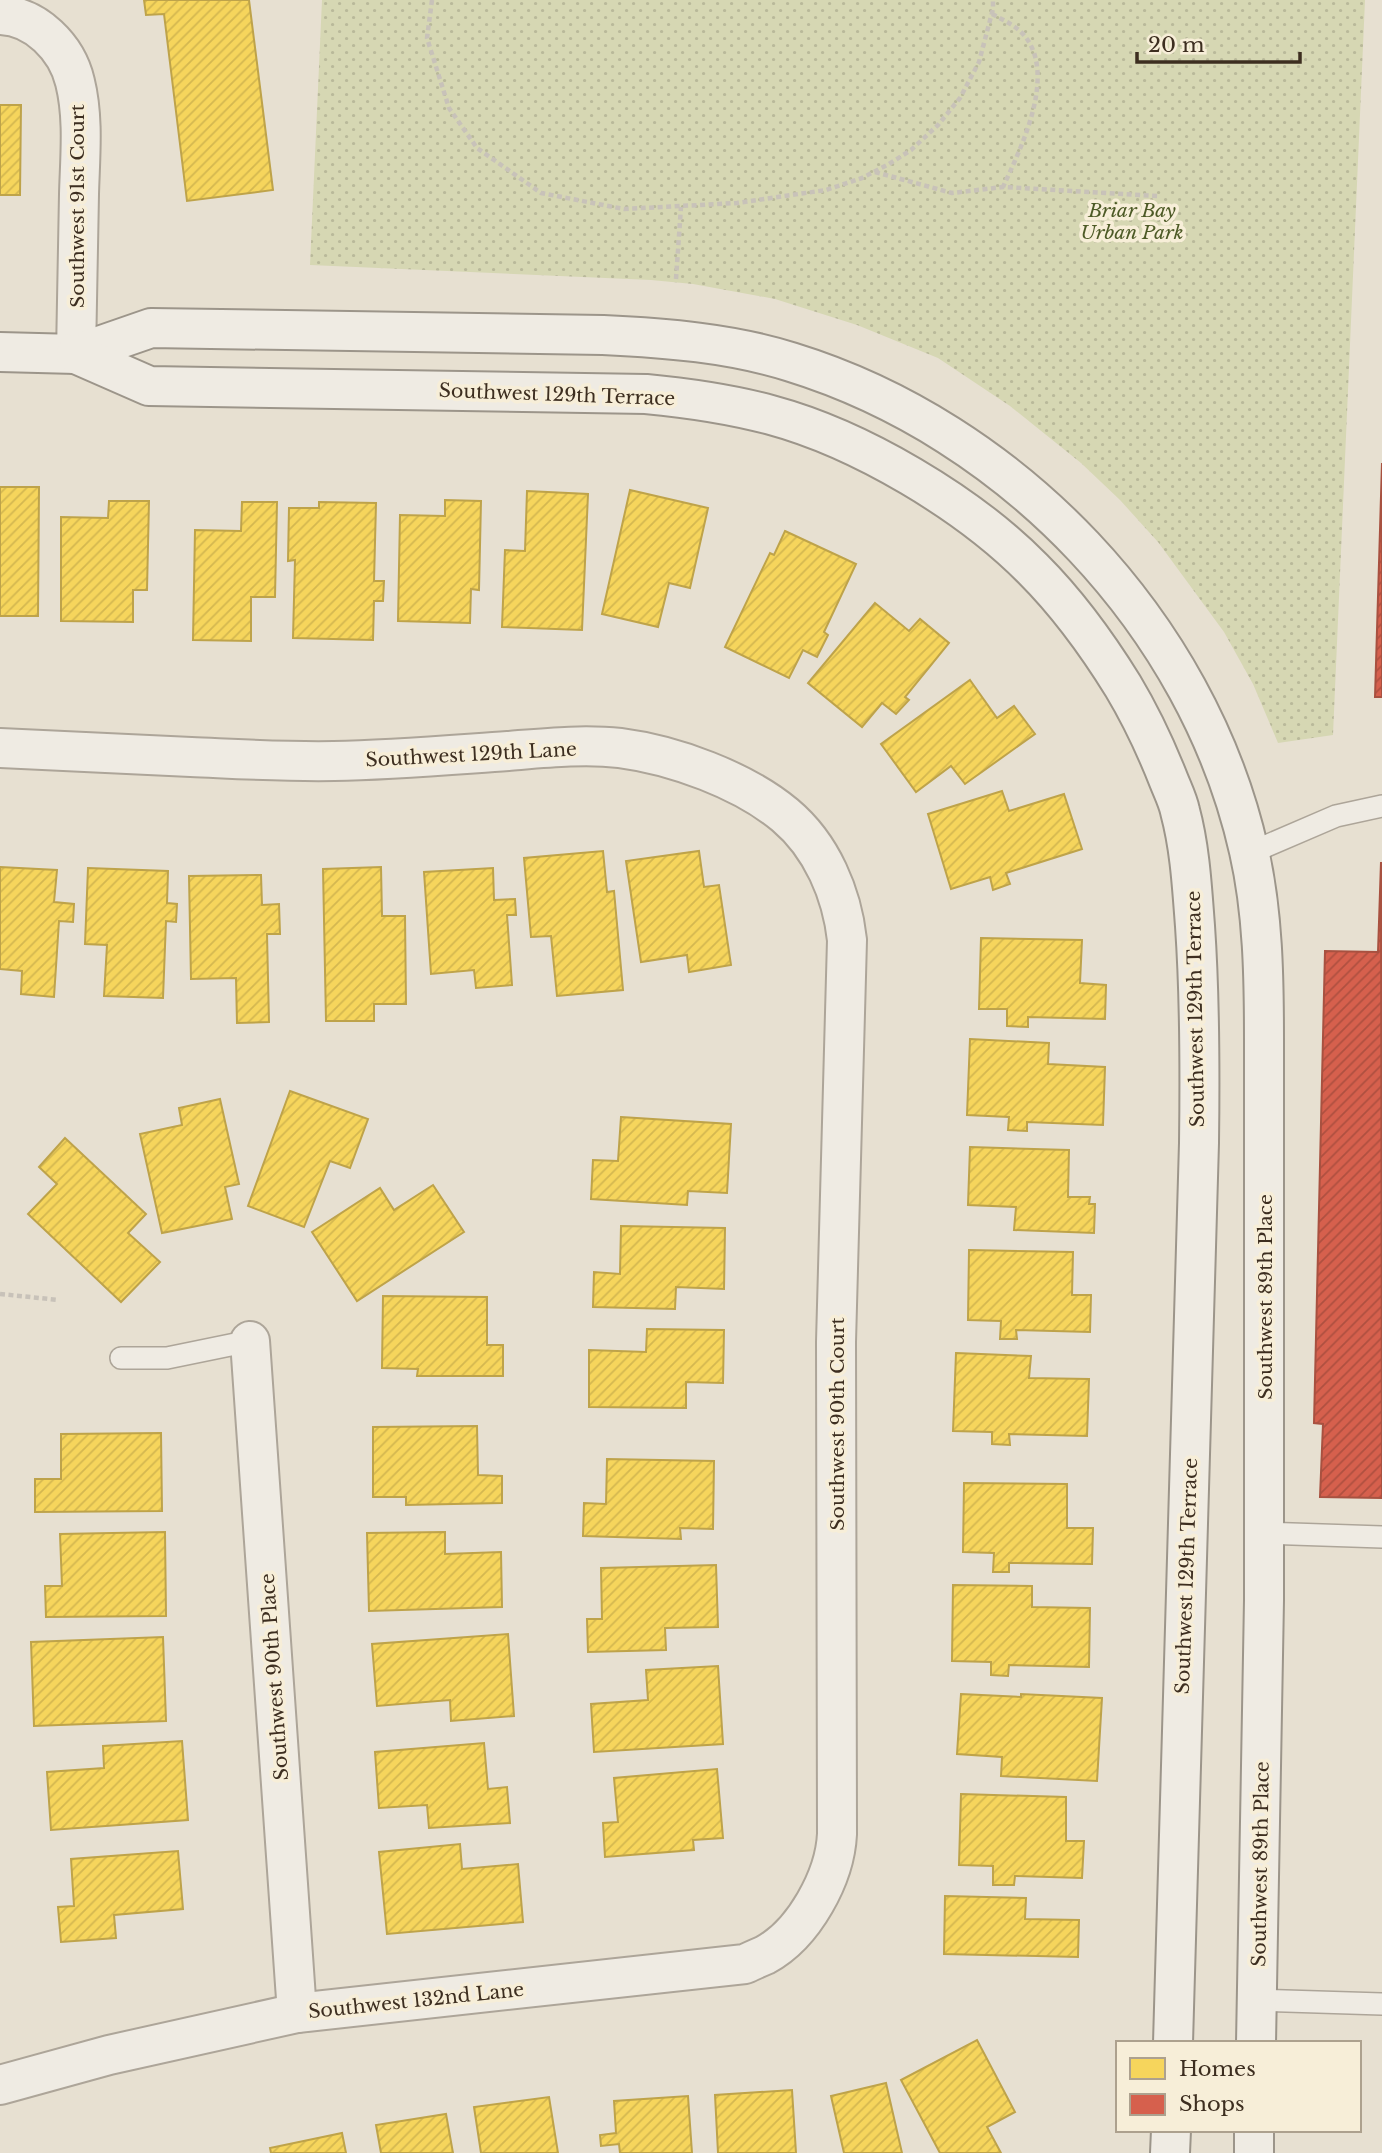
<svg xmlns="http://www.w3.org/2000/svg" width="1382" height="2153" viewBox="0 0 1382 2153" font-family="'Libre Baskerville',serif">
<defs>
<pattern id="grass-dots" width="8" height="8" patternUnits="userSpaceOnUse" patternTransform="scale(1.75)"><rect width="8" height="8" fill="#d6d7b3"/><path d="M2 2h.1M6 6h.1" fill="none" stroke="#b9b99a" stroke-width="1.8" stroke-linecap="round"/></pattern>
<pattern id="homes-hatch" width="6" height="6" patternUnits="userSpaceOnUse" patternTransform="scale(1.75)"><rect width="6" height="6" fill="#f6d55c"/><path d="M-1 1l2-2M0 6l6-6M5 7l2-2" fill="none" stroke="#d4b750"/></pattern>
<pattern id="shops-hatch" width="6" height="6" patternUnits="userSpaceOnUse" patternTransform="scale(1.75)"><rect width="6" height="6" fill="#d6604d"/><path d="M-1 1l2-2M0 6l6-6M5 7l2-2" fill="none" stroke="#af5040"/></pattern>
</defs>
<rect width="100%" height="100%" fill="#e7e0d1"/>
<polygon fill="url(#grass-dots)" points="322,0 1365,0 1333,735 1278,743 1253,684 1224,632 1158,542 1120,500 1081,463 1010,406 938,358 857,325 775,299 693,284 651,280 310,265"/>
<g fill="url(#homes-hatch)" stroke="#bea34a" stroke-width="2">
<polygon points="144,0 249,0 273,190 187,201 164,14 146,15"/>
<polygon points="0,105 21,105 20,195 0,195"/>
<polygon points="0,487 39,487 38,616 0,616"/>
<polygon points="630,490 708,508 690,588 669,583 658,627 602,614"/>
<polygon points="527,491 588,494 582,630 502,627 505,550 525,551"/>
<polygon points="445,500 481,501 479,590 471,589 470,623 398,621 400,515 445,516"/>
<polygon points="109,501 149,501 147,590 133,590 133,622 61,621 61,517 108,518"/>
<polygon points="242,502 277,502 275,597 251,597 251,641 193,640 195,530 241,531"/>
<polygon points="319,502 376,503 374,581 384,581 383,601 374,601 373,640 293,638 295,560 288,561 289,508 319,508"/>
<polygon points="785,531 856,564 824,632 828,635 817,657 803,650 789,678 725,647 770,553 774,555"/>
<polygon points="875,603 909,631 920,619 949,643 905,697 909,700 896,714 882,703 862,727 808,683"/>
<polygon points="970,680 997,718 1014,706 1035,734 965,784 951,766 916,792 881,744"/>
<polygon points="1002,791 1009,811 1064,794 1082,849 1006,873 1010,884 993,890 990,877 951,889 928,814"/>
<polygon points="603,851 607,892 614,891 623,990 557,996 551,936 531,937 524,858"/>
<polygon points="699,851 704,887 719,885 731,965 689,972 687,955 641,962 626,861"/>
<polygon points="0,867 57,870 54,902 74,904 73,922 59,921 54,997 21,994 22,971 0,969"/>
<polygon points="381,867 382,916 405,916 406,1004 374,1004 374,1021 326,1021 323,869"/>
<polygon points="88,868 168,871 167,903 177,904 176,922 166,921 163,998 104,996 107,945 85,944"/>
<polygon points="493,868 494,900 515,899 516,915 507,915 512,985 476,988 474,970 431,974 424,872"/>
<polygon points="261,875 262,905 279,904 280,934 267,934 269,1022 237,1023 236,978 191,979 189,876"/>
<polygon points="981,938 1082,940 1080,983 1106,985 1105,1019 1028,1017 1028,1027 1007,1026 1007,1009 979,1009"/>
<polygon points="970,1039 1049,1043 1048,1064 1105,1067 1103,1125 1027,1122 1027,1131 1008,1130 1009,1117 967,1115"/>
<polygon points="290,1091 368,1119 350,1168 330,1161 304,1227 248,1206"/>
<polygon points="220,1099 239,1184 225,1187 232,1219 162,1233 140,1134 182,1125 179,1108"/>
<polygon points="621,1117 731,1124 727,1193 688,1191 687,1205 591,1199 593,1160 618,1161"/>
<polygon points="65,1138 146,1214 128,1233 160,1262 121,1302 28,1214 57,1184 39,1167"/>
<polygon points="970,1147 1069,1150 1068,1197 1090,1197 1089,1204 1095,1204 1094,1233 1014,1230 1016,1207 968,1205"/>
<polygon points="433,1185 464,1232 357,1301 312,1232 380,1188 394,1210"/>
<polygon points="621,1226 725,1228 724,1289 676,1287 675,1309 593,1307 594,1272 620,1274"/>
<polygon points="969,1250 1073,1252 1072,1295 1091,1295 1090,1332 1016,1330 1017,1339 1000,1339 1001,1321 968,1320"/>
<polygon points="383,1296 487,1297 487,1345 503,1345 503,1376 417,1376 418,1369 382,1368"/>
<polygon points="647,1329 724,1330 723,1383 686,1382 686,1408 589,1407 589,1350 646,1352"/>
<polygon points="956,1353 1031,1356 1029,1378 1089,1379 1087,1436 1009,1434 1010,1445 992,1444 992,1432 953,1431"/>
<polygon points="477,1426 478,1475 502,1476 502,1503 406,1505 406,1497 373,1497 373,1427"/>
<polygon points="161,1433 162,1511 35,1512 35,1479 61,1479 61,1434"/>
<polygon points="607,1459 714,1461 713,1529 680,1528 681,1539 583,1536 584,1503 606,1504"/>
<polygon points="964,1483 1067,1484 1067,1528 1093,1528 1092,1564 1009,1563 1009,1572 993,1572 994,1553 963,1552"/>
<polygon points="165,1532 166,1616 46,1617 45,1586 62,1586 60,1534"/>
<polygon points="445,1532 445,1554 501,1552 502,1607 369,1611 367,1533"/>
<polygon points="716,1565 718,1627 665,1628 666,1650 588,1652 587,1619 602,1619 601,1568"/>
<polygon points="953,1585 1032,1586 1032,1607 1090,1608 1089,1667 1009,1665 1008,1676 991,1675 991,1662 952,1661"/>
<polygon points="508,1634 514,1716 451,1721 450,1700 377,1706 372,1644"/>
<polygon points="163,1637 166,1721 34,1726 31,1642"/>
<polygon points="718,1666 723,1744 594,1752 591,1704 648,1700 646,1670"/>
<polygon points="961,1694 1021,1697 1021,1694 1102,1698 1097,1781 1001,1776 1002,1757 957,1754"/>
<polygon points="182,1741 188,1820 51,1830 47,1772 104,1768 103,1746"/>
<polygon points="484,1743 488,1789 507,1787 510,1823 429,1828 427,1805 379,1808 375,1752"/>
<polygon points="717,1769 723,1838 693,1840 694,1850 605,1857 603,1823 618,1822 614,1778"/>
<polygon points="961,1794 1066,1797 1066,1841 1084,1841 1082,1878 1015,1876 1014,1885 993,1885 993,1866 959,1865"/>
<polygon points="460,1844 462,1869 518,1864 523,1922 387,1934 379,1852"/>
<polygon points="178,1851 183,1909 114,1915 116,1938 61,1942 58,1907 74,1906 71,1859"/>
<polygon points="945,1896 1026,1898 1025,1919 1079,1920 1078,1957 944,1954"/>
<polygon points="977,2040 1015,2112 987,2127 1001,2153 940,2153 901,2080"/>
<polygon points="886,2083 902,2153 844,2153 831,2096"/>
<polygon points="792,2090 796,2153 718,2153 715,2095"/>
<polygon points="688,2096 692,2153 620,2153 619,2144 601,2146 600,2135 616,2133 614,2101"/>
<polygon points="549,2097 558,2153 481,2153 474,2107"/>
<polygon points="446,2114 453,2153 381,2153 376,2125"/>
<polygon points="342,2133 346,2153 271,2153 270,2148"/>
</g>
<g fill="url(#shops-hatch)" stroke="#a85140" stroke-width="2">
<polygon points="1382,463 1382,697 1375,697"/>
<polygon points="1381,862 1382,1498 1320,1497 1323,1424 1314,1423 1325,951 1378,952"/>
</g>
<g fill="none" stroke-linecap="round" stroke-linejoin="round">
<defs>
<g id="lane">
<polyline points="1250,853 1336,816 1382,806"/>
<polyline points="121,1358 167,1358 250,1341"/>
<polyline points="1265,1533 1382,1537"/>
<polyline points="1257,2000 1382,2004"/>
</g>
<g id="street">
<path d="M0,15C36,16 67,48 75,82C84,118 80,157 79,194C78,247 77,301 76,354"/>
<path d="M0,748C64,751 127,754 191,757C238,759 286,762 334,761C392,760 450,755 508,751C545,748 583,744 620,748C674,755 743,780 785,815C822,846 842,894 847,940L836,1342L837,1834C835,1877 804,1934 765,1955C758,1958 751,1961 745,1964L297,2013L109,2055L0,2085"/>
<polyline points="250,1341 297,2013"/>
</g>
<g id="secondary">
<path d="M0,352L76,354L151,328L603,335C666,338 731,343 791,362C1012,430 1198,624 1249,851C1263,912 1264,977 1264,1040V1600L1256,2043"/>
<path d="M76,354L149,386L646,394C688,398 730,404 771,415C860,439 968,503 1033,569C1068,604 1097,644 1123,686C1141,716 1156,748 1169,781C1173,791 1178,801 1180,811C1190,848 1192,887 1195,926C1200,998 1200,1070 1199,1143L1173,2043"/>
<polyline points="1170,2153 1171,2130"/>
<polyline points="1254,2153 1254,2130"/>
</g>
</defs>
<use href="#lane" stroke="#ada599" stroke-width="24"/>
<use href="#street" stroke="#ada599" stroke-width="42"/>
<use href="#secondary" stroke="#9c958a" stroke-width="42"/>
<g stroke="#c8c2b9" stroke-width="4.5" stroke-dasharray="5 3.5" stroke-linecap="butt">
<polyline points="432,0 427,38 449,108 477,148 541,193 624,209 737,203 826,190 862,178 889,164 911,150 938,125 960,98 979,62 993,9 993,0"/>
<path d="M992,14C1005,21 1019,27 1027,39C1055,79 1021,148 1003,187"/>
<polyline points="875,172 952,193 1003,187 1158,196"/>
<polyline points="676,279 681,207"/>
<polyline points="0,1294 59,1300"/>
</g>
<use href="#lane" stroke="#efebe3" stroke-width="21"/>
<use href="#street" stroke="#efebe3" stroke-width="38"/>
<use href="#secondary" stroke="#efebe3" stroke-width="38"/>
</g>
<g text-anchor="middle" stroke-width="7" stroke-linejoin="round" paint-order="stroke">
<g font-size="19" fill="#3d2e20" stroke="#f7eed8">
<text transform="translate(77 206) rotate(-90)" y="7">Southwest 91st Court</text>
<text transform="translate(557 394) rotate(2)" y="7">Southwest 129th Terrace</text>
<text transform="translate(471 754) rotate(-3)" y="7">Southwest 129th Lane</text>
<text transform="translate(1195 1009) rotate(-91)" y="7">Southwest 129th Terrace</text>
<text transform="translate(1265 1297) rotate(-90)" y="7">Southwest 89th Place</text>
<text transform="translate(837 1424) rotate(-90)" y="7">Southwest 90th Court</text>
<text transform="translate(1186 1576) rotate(-88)" y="7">Southwest 129th Terrace</text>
<text transform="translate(274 1677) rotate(-94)" y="7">Southwest 90th Place</text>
<text transform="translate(1260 1864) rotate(-89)" y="7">Southwest 89th Place</text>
<text transform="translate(416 2000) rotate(-6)" y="7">Southwest 132nd Lane</text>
</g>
<g font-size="19" font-style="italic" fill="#4d5a26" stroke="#f7eed8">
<text x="1132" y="217">Briar Bay<tspan x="1132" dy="22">Urban Park</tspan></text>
</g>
</g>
<rect x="1116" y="2041" width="245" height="91" fill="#f7eed8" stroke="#ada18e" stroke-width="2"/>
<rect x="1130" y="2058" width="35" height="21" fill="#f6d55c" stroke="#ada18e" stroke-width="2"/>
<text x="1179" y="2076" font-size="21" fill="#3d2e20">Homes</text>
<rect x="1130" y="2094" width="35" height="21" fill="#d6604d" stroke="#ada18e" stroke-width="2"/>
<text x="1179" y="2111" font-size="21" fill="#3d2e20">Shops</text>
<path d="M1137 52v10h163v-10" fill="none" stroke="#3d2e20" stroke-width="3.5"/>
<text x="1148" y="52" font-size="21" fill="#3d2e20" stroke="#f7eed8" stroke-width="5" paint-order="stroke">20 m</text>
</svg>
